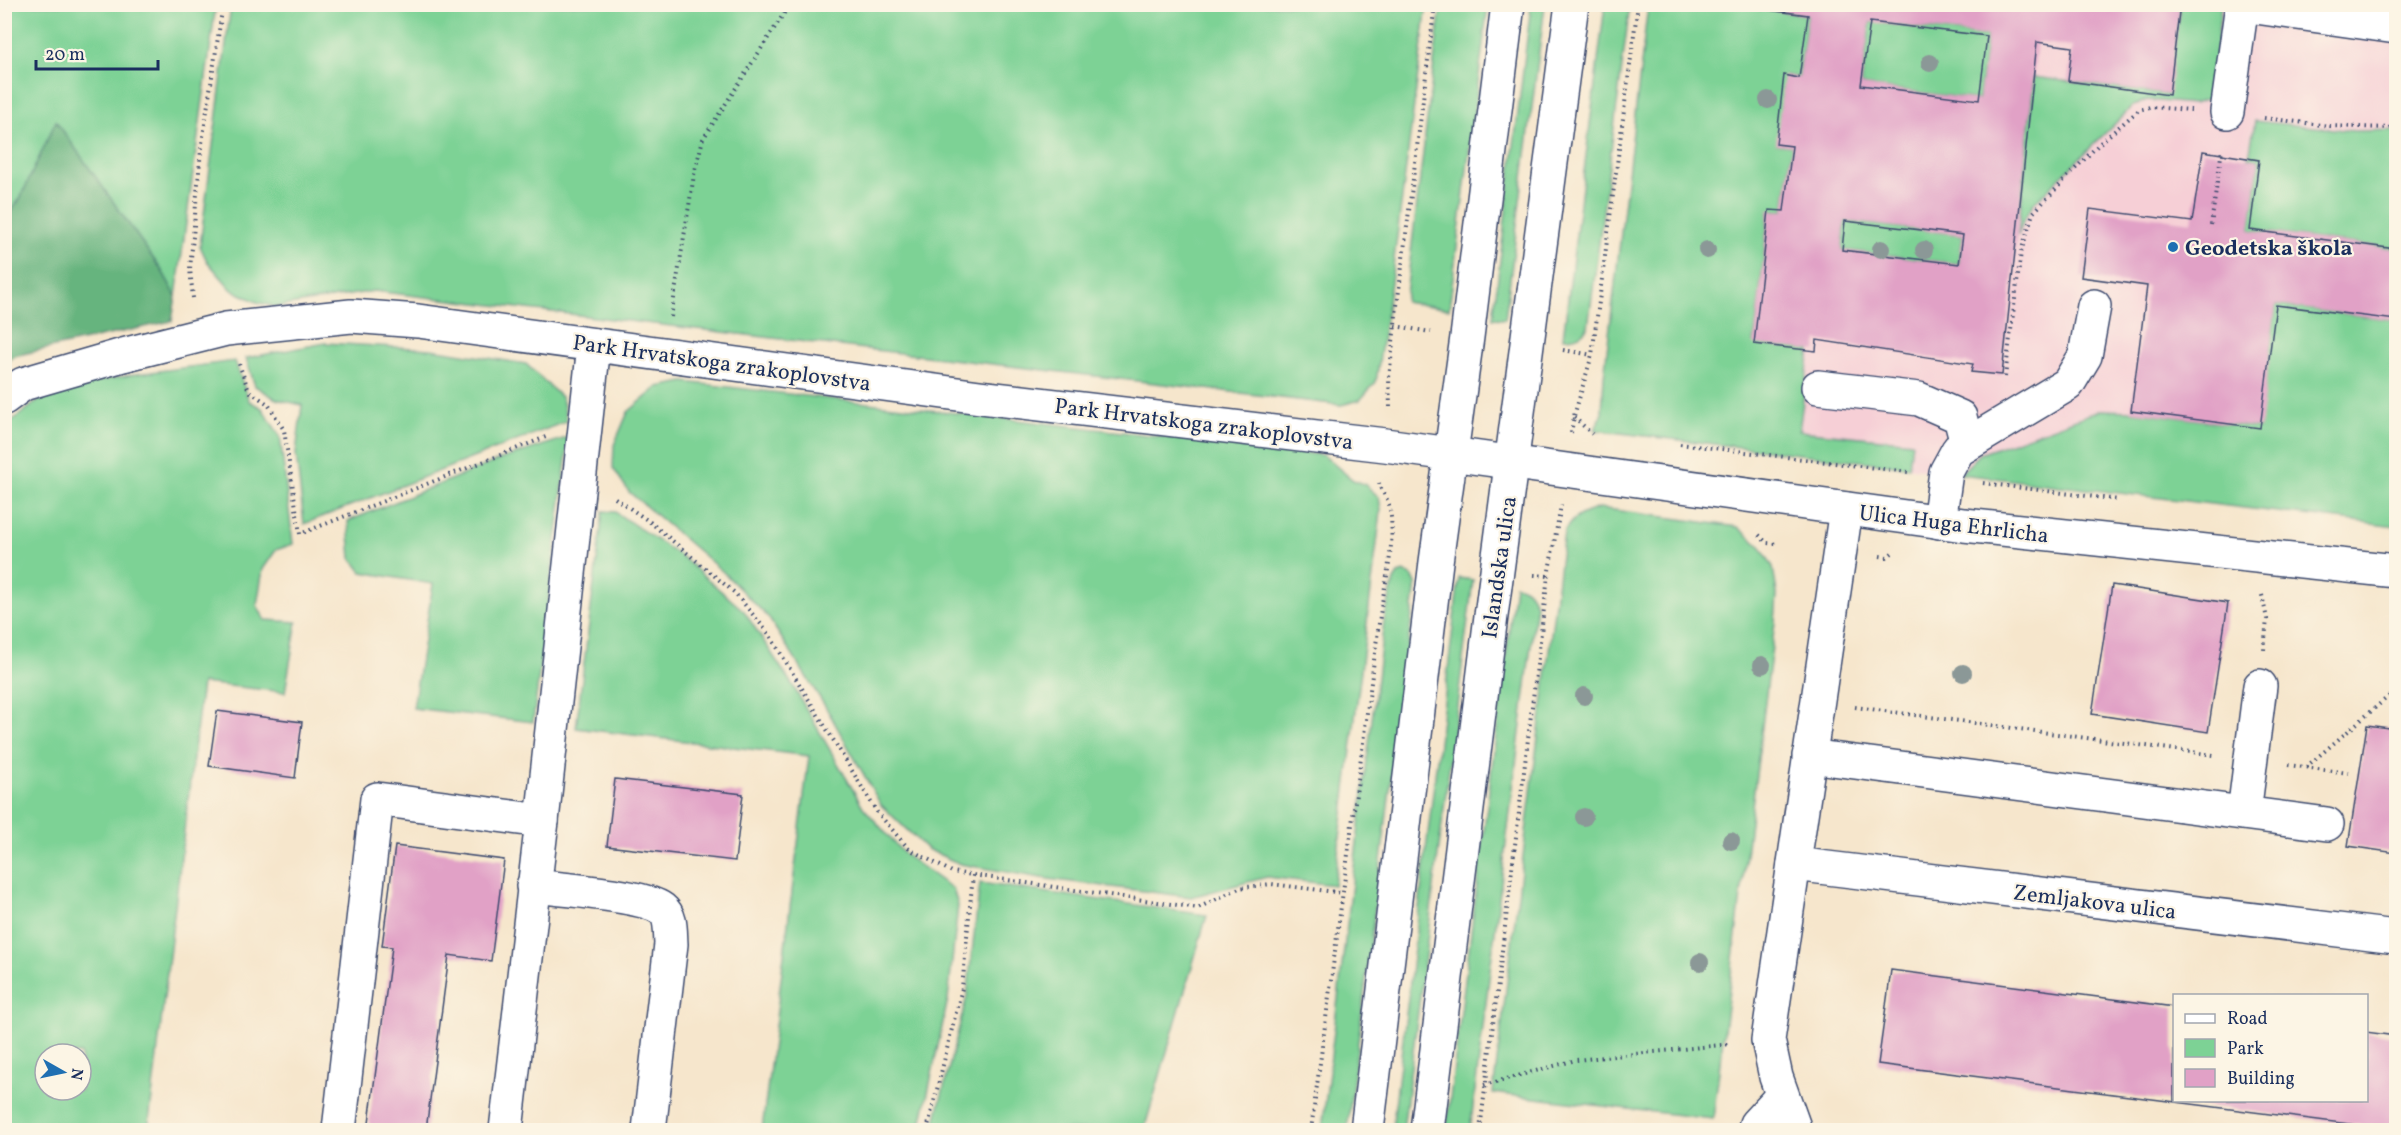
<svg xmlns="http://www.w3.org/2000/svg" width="2401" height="1135" viewBox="0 0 2401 1135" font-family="Vollkorn,serif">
<rect width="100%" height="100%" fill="#fcf5e5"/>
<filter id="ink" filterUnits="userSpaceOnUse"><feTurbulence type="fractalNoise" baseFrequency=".0167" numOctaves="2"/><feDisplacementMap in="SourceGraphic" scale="12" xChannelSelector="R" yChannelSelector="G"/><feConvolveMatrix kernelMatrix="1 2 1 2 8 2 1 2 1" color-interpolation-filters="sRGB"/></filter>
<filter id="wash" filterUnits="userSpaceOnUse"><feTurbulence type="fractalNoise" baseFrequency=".008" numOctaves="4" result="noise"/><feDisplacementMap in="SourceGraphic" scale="24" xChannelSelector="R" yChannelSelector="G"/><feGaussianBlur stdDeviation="1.35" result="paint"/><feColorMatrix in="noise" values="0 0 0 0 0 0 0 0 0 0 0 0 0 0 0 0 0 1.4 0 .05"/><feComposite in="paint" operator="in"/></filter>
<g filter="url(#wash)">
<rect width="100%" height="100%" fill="#f6e6cc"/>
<polygon fill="#f6cfd6" points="1648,5 2396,5 2396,526 1595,430 1602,412 1604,377"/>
<g fill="#7dd295" stroke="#4c807a" stroke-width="1.5" fill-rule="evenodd">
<polygon points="5,5 216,5 176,296 162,271 56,122 20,199 5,220"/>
<polygon points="231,5 1427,5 1391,282 1376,382 1360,400 1341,405 374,291 276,307 257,302 232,290 207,261 200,246"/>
<polygon points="1441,5 1488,5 1449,309 1405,302"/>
<polygon points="1531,5 1545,5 1505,319 1493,318"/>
<path d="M1605,5H1630L1588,327C1581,336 1575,338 1563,338Z"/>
<polygon points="1648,5 1744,5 1744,7 1808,15 1799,78 1785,75 1777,144 1792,146 1784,211 1769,210 1754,343 1810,350 1799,431 1912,442 1909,467 1595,430 1602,412 1604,377"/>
<polygon points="2180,5 2221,5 2211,98 2194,104 2147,100 2134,105 2034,203 2024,219 2018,236 2034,77 2168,95"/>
<polygon points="1870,22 1987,36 1979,100 1861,85"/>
<polygon points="2255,121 2355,131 2396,130 2396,249 2250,230 2259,160 2249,158"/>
<polygon points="1845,221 1963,235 1959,264 1842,250"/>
<polygon points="2276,305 2396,320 2396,526 1960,474 1980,454 2101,410 2131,411 2259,428"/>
<polygon points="325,343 431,349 526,364 562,398 567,421 304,524 296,453 302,405 276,399 255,386 246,358"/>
<path d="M235,361L249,401L262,408L280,436L293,544L276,550L263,569L257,605L265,620L297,622L285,692L202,683L148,1130H5V426L38,401L73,386L136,374ZM45,1054H81V1090H45Z"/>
<polygon points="684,382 1323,455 1353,480 1364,484 1379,497 1381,511 1334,885 1267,877 1191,897 1048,879 960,864 927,849 881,805 825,706 768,617 722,571 629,492 613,468 614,445 628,412 658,387"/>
<polygon points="569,437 533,722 413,708 433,584 362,572 351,558 348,521 504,458"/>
<path d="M1599,508L1738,527L1761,547L1773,567L1777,594L1775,622L1713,1119L1493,1093L1564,532C1572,517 1583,513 1599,508Z"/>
<polygon points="603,511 615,512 682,557 744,611 793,686 863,807 904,854 953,889 958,905 948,999 920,1130 762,1130 809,756 576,728"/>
<polygon points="1404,572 1412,576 1416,583 1347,1130 1322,1130 1384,621 1394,580 1398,574"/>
<polygon points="1459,578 1473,580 1403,1130 1392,1130"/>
<path d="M1515,585C1528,587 1531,594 1536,605L1470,1130H1446Z"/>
<polygon points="980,883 1207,915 1144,1130 933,1130 967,996"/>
</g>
<polygon fill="#66b47e" stroke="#40726e" stroke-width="1.5" points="56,121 162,271 176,296 172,321 14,356 5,363 5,220 20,199"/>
<g id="blocks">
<g fill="#e1a1c6" fill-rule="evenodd">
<path d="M1744,4H2180L2169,95L2068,81L2072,47L2037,42L2002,375L1971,372L1973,364L1817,340L1816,351L1754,344L1769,210L1784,211L1792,146L1776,144L1784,75L1799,78L1808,15L1744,7ZM1870,22L1987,36L1979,100L1861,85ZM1845,221L1963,235L1959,264L1842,250Z"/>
<polygon points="2203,151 2259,160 2250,230 2396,249 2396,320 2276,305 2260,428 2131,411 2147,286 2081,277 2090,209 2192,222"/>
<polygon points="2112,585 2228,603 2208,732 2092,714"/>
<polygon points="217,711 302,722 295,778 209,766"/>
<polygon points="2367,725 2396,729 2396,853 2348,846"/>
<polygon points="615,779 743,794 735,861 607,846"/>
<polygon points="395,846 504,860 491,961 449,955 426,1130 368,1130 392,947 382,946"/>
<polygon points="1891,970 2174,1007 2174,1100 2366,1100 2366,1032 2396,1036 2396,1130 1878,1064"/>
</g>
</g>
</g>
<g filter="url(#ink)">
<use href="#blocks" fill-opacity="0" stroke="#3c4a6e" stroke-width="1.5"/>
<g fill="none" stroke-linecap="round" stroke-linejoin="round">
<defs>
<g id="minor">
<polyline points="2242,5 2396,27"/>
<polyline points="2227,112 2242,4"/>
<polyline points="1818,387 1919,399 1960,417 1967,444"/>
<polyline points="4,398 23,384 123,355 226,329 351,316 418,321 980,397 1385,445 1964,525 2396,571"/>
<polyline points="1939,522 1946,472 1958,450 2068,384 2085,356 2094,306"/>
<polyline points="1809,756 2327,824"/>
<polyline points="2244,813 2260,686"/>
<polyline points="1794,864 2396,937"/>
<path d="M533,886C560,889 644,895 662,909C672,917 670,932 671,944L649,1130"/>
<polyline points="339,1130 377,799 542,821 594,345"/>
<polyline points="506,1130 542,821"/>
<polyline points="1367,1130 1436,562 1467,337 1508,4"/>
<polyline points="1427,1130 1491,616 1572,4"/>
<polyline points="1754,1130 1756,1124 1782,1096"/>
<polyline points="1795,1130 1776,1077 1768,1040 1846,509"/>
</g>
</defs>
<use href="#minor" stroke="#3c4a6e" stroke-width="36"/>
<g stroke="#3c4a6e" stroke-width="4" stroke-dasharray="1.5 4.5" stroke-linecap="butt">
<polyline points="2264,118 2330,126 2389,128 2396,126"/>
<polyline points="2211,225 2222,149"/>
<polyline points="193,298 190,269 201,150 223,4"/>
<polyline points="671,317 694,175 703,139 790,4"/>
<polyline points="1395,326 1431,332"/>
<polyline points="1563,350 1592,355"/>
<polyline points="239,364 249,391 268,404 284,430 300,534 546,437"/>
<polyline points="2005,377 2021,252 2033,213 2100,143 2139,110 2150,107 2191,110"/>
<polyline points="1390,407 1389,378 1397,306 1435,4"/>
<polyline points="1574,417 1592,434"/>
<polyline points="1571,433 1574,416 1592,355 1638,4"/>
<polyline points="1680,444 1908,472"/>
<polyline points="1983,483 2119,500"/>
<polyline points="615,498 650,522 735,593 769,634 877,812 909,849 952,872 1198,908 1239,888 1271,884 1343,893"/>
<polyline points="1759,535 1767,543 1779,544"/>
<polyline points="1880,556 1887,557 1892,553"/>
<polyline points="1534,575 1548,576"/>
<polyline points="2262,595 2267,619 2264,650"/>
<polyline points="1855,707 2214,755"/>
<polyline points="2288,765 2348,773"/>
<polyline points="2306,767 2396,690"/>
<polyline points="1484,1085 1576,1060 1731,1044"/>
<polyline points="927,1130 962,988 973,875"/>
<path d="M1311,1130L1381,608C1387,575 1395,542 1390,509C1389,499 1381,492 1379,483"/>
<polyline points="1480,1130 1548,576 1561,505"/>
</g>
<use href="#minor" stroke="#fff" stroke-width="33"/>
</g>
<g fill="#8b9897">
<circle cx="1930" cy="63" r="9"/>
<circle cx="1768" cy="100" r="9"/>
<circle cx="1881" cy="249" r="9"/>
<circle cx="1707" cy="250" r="9"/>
<circle cx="1924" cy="250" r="9"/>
<circle cx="1762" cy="665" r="9"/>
<circle cx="1963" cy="673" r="9"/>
<circle cx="1584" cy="696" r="9"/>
<circle cx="1584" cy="817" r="9"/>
<circle cx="1731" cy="841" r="9"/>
<circle cx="1700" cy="962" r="9"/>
</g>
</g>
<circle fill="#1f6fb2" stroke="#fcf5e5" stroke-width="2" cx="2173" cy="247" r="6"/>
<g text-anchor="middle" stroke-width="4.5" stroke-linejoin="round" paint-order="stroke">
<g font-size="22" font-weight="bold" fill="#1b2f5e" stroke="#fcf5e5" text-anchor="start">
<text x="2185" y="255">Geodetska škola</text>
</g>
<g font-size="22" fill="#1b2f5e" stroke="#fcf5e5">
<text transform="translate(722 362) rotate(8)" y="8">Park Hrvatskoga zrakoplovstva</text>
<text transform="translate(1204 423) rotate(7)" y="8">Park Hrvatskoga zrakoplovstva</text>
<text transform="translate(1954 523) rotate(7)" y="8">Ulica Huga Ehrlicha</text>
<text transform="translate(1498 567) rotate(-82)" y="8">Islandska ulica</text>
<text transform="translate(2095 901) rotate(7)" y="8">Zemljakova ulica</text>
</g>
</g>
<rect width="2401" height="1135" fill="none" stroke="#fcf5e5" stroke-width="24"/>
<rect x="2173" y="994" width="195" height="108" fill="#fcf5e5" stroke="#a2a6af" stroke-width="1.5"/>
<rect x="2185" y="1014" width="30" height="9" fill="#ffffff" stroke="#a2a6af" stroke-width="1.5"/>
<text x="2227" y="1024" font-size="18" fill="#1b2f5e">Road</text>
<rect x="2185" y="1039" width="30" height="18" fill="#7dd295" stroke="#a2a6af" stroke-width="1.5"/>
<text x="2227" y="1054" font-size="18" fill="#1b2f5e">Park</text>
<rect x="2185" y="1069" width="30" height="18" fill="#e1a1c6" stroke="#a2a6af" stroke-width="1.5"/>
<text x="2227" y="1084" font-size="18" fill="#1b2f5e">Building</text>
<g transform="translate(63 1072) rotate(99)"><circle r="28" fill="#fcf5e5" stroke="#a2a6af" stroke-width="1.5"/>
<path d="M0-4.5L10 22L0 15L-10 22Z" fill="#1f6fb2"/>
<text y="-9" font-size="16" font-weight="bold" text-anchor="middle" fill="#1b2f5e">N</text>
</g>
<path d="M36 60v9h122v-9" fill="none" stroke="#1b2f5e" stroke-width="3"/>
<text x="45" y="60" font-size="18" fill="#1b2f5e" stroke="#fcf5e5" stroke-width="4.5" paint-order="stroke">20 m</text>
</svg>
